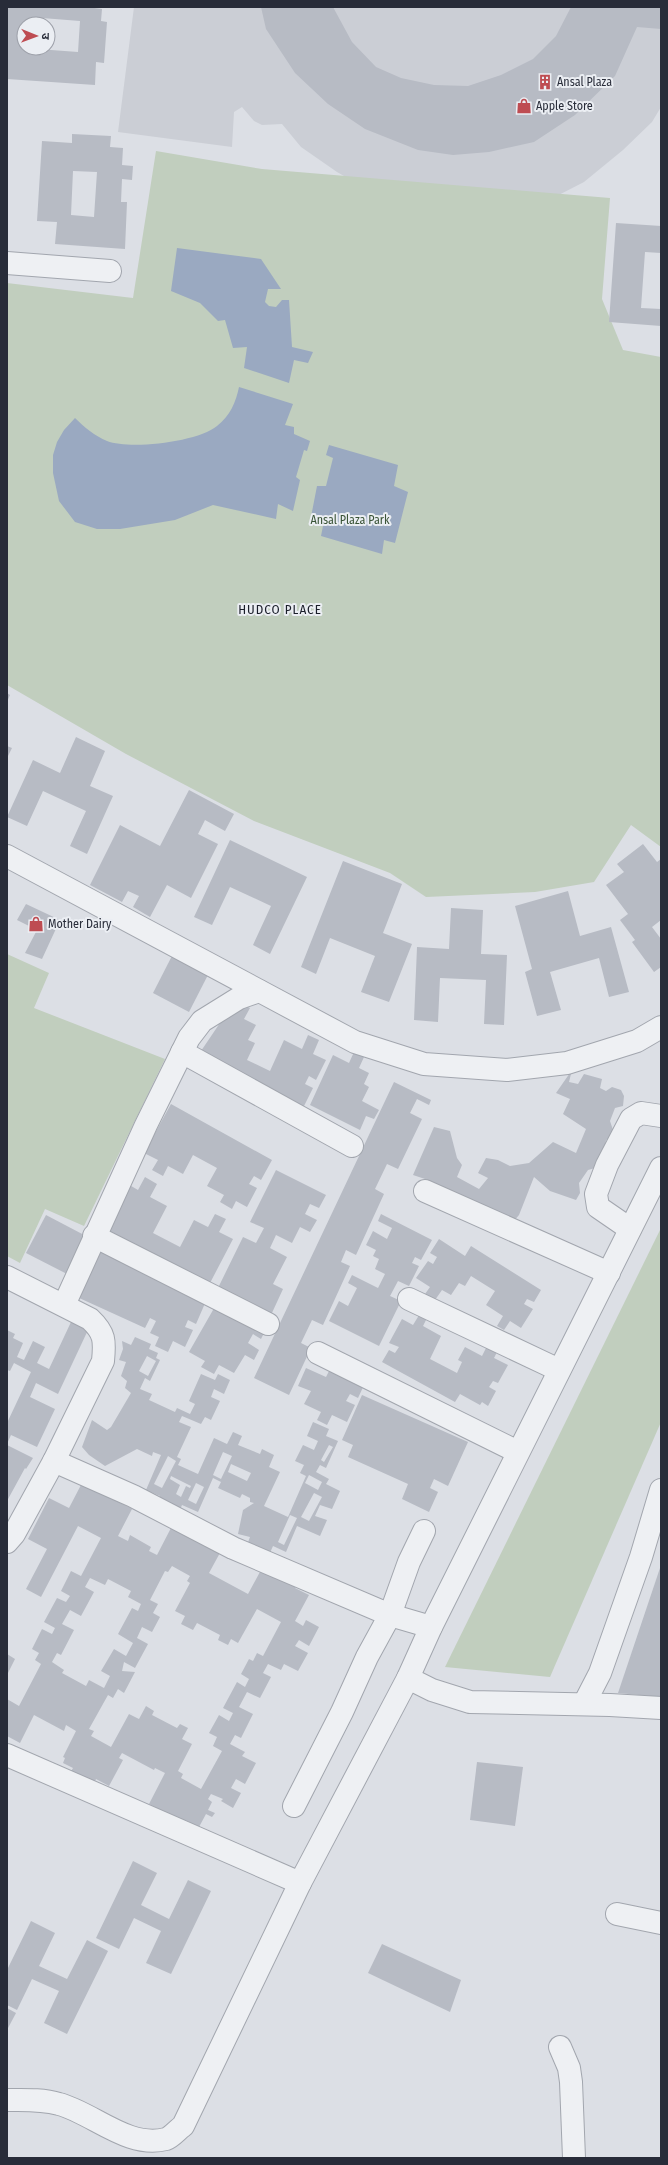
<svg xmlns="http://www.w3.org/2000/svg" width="668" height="2165" viewBox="0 0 668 2165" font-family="'Fira Sans Condensed','Noto Sans Devanagari',sans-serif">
<rect width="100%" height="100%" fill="#dcdfe5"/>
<polygon fill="#cbced5" points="134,7 661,7 661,107 652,122 623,150 584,182 547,201 379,196 337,172 301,147 282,124 262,125 254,121 242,107 234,112 232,147 118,132"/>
<g fill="#c1cebe">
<polygon points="156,151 262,169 610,198 602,299 623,350 661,357 661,847 631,825 594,882 535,892 426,897 390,873 254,821 126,754 7,685 7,283 133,298"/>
<polygon points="7,954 49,973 34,1008 165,1059 84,1226 45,1209 20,1263 7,1256"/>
<polygon points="661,1228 661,1422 550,1677 445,1667"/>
</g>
<g fill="#9aa9c1">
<polygon points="177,248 261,259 281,289 268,289 265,302 269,306 276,307 282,300 289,300 292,347 313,352 308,363 294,360 289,383 244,368 247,347 233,348 225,320 218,321 200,303 171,291"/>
<path d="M239,387L293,404L285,425L294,427V434L310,441L307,451L304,450L296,477L300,480L293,511L278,504L276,519L213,505L175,520L120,529H97L75,522L59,501L53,473V455L57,442L64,430L75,418C84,427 95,436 107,441C130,450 198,442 217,426C230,416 236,402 239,387Z"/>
<polygon points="329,445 398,465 394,486 408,492 395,543 384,540 382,554 321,536 324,521 311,517 317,486 326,486 333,458 326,455"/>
</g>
<g fill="#b7bbc4" fill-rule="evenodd">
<path d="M7,7H87L102,9L101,21L107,22L104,63L96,62L95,85L7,79ZM42,18L80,21L78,52L24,48V24H42Z"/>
<polygon points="261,7 333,7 352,42 376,67 401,78 434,85 468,86 501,75 533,59 556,36 571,7 661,7 661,29 637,27 615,76 575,115 534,142 489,152 453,155 418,150 365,129 328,104 295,73 266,29"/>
<path d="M72,134L111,136L110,147L123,148L122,165L133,166L132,180L122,179L121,202H127L125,249L55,244L57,222L37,221L42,141L72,143ZM73,171L97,172L94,217L71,215Z"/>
<polygon points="616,223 661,226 661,253 645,252 641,308 661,309 661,326 609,322"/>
<polygon points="7,693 10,695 7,702"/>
<polygon points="76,737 105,751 90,786 113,796 87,854 70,846 86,811 43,791 27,826 7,817 33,760 60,773"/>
<polygon points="7,746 12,748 7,758"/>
<polygon points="189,790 234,814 225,831 205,820 198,834 218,844 191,898 167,885 150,917 133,907 139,896 128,891 122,902 90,885 120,825 160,846"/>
<polygon points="230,840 307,877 270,954 253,945 271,906 230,887 212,925 194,917"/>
<polygon points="643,844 657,862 661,859 661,920 652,927 661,939 661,967 654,972 632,942 635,940 620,920 628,914 606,885 624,872 617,864"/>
<polygon points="343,861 402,884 383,933 412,944 389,1002 361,992 375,956 330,938 316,974 301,967"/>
<polygon points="568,891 580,936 611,927 629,992 609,997 599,958 550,972 561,1010 537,1016 525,972 532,969 515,906"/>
<polygon points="26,904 60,920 42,959 25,953 37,930 17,920"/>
<polygon points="451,908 483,910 481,954 507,955 504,1025 484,1024 486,980 440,978 438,1022 414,1020 417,947 449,949"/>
<polygon points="175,950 211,969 189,1012 153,993"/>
<polygon points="238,1002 250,1008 244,1019 256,1025 248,1040 255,1043 247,1060 270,1071 284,1040 302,1049 308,1035 319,1040 313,1054 326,1060 316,1080 309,1076 305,1084 313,1088 303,1108 201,1051 224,1017"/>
<polygon points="354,1052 364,1057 359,1068 369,1073 364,1084 369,1087 362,1101 379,1110 374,1119 366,1116 360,1130 310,1105 333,1055 349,1063"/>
<polygon points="572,1070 569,1082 578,1084 584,1074 602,1079 600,1088 606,1091 612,1087 621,1090 624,1096 623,1106 615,1108 610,1121 615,1136 606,1140 602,1166 588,1170 579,1183 580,1193 576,1200 550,1191 534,1177 519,1215 513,1222 425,1179 413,1175 434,1127 450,1131 457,1158 462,1165 457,1177 479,1189 488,1178 478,1173 486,1158 498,1160 510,1166 529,1163 553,1142 576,1153 586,1129 563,1114 570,1099 556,1093"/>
<polygon points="394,1082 431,1100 429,1105 417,1099 410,1113 422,1119 398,1169 387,1164 375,1189 384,1194 356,1255 346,1250 341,1262 350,1266 323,1325 312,1320 301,1343 311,1348 289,1395 254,1378"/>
<polygon points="171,1104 272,1160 261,1180 254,1176 249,1184 257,1188 247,1207 236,1201 232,1209 220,1202 224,1195 207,1186 217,1168 193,1155 183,1174 168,1166 163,1176 152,1170 158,1160 144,1153"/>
<polygon points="276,1170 326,1195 319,1208 310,1204 305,1214 317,1220 310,1232 300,1227 292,1243 276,1235 270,1248 287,1257 273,1284 283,1289 271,1315 218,1288 243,1237 256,1243 264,1228 250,1222"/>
<polygon points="145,1177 157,1184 150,1197 167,1206 153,1233 180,1247 194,1220 208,1227 215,1214 226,1219 219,1232 233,1239 210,1283 107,1230 126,1183 138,1190"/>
<polygon points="381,1214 432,1240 421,1260 415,1257 412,1263 419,1266 409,1286 398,1281 390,1296 401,1301 379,1346 329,1321 339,1301 348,1306 357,1288 348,1283 352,1275 378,1288 385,1274 375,1269 379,1259 373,1256 376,1250 366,1245 373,1231 387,1239 392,1228 378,1221"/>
<polygon points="46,1215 86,1236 67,1274 26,1253"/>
<polygon points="439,1239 465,1256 471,1246 541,1290 534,1302 527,1299 524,1304 533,1309 521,1328 510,1321 504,1330 497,1326 503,1316 486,1305 495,1291 471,1276 465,1286 459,1283 451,1295 442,1290 435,1300 425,1294 430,1287 416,1278 428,1261 433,1264 437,1257 430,1253"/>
<polygon points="99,1251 206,1301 196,1324 188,1320 185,1327 193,1330 185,1347 173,1341 168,1352 155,1346 159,1337 150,1333 156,1321 150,1318 145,1328 77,1297"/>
<polygon points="217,1303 265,1331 261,1339 253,1334 248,1343 259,1350 254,1360 245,1355 234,1373 219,1365 214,1374 201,1367 205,1361 189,1352"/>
<polygon points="421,1312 428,1316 423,1326 441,1336 430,1359 457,1373 462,1362 458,1360 465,1347 482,1356 489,1342 499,1348 494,1358 508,1365 498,1383 493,1381 489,1387 496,1391 488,1406 482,1402 480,1405 460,1394 455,1402 382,1362 389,1350 395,1353 399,1347 389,1343 402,1319 413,1325"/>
<polygon points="71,1322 88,1330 58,1394 36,1383 30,1397 55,1409 37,1447 11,1435 7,1444 7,1423 31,1372 14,1363 10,1371 7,1370 7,1330 15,1334 13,1338 23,1343 17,1357 24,1360 33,1341 45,1347 37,1363 49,1369"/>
<path d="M135,1337L151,1344L149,1349L158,1353L156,1358L160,1360L150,1381L145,1378L140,1389L152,1394L149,1400L175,1412L177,1408L190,1414L195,1404L189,1401L201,1374L215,1380L218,1374L230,1380L224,1394L214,1389L211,1397L220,1401L211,1420L205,1417L201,1424L182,1416L179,1422L191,1427L177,1457L181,1459L178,1465L198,1474L214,1438L227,1444L233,1432L242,1436L238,1445L260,1454L262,1449L274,1455L269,1467L280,1472L264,1506L288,1517L306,1476L300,1473L304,1465L295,1461L303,1445L314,1450L318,1441L307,1436L313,1422L329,1429L326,1436L338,1441L326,1468L320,1465L316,1472L329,1479L326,1484L340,1491L332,1509L320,1505L315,1516L327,1520L320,1536L297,1526L286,1552L273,1546L269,1555L247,1545L250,1537L238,1534L243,1510L254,1503L250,1502V1498L242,1494L240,1498L218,1488L221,1482L213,1478L198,1512L182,1505L179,1512L158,1502L160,1496L146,1490L161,1455L153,1452L152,1456L137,1449L105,1466L89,1455L82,1447L92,1420L107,1430L111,1427L131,1393L125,1388L127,1381L121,1376L126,1362L119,1360L123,1349L122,1341L131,1345ZM147,1356L156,1361L148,1376L139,1371ZM329,1445L333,1447L324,1462L321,1460ZM223,1452L232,1456L221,1479L213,1475ZM168,1456L176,1461L162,1488L154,1484ZM231,1464L251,1473L247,1481L228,1472ZM309,1475L322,1482L318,1490L305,1483ZM171,1476L191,1486L190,1488L186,1486L181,1497L176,1494L180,1485L170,1479ZM196,1483L204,1487L196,1504L188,1500ZM314,1493L322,1497L309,1521L301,1517ZM290,1515L297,1518L284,1545L278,1542Z"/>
<polygon points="331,1367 365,1383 358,1398 350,1394 346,1401 355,1405 347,1422 332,1415 327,1425 317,1420 321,1412 304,1404 311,1391 298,1386 306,1368 326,1377"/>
<polygon points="362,1395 468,1442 448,1486 434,1479 430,1488 438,1492 429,1512 402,1499 408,1484 348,1457 353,1445 342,1440"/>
<polygon points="7,1445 33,1458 26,1469 25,1468 7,1501"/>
<path d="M82,1483L132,1509L118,1536L128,1541L130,1535L151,1547L149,1551L157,1555L172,1526L221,1551L209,1573L248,1594L261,1570L298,1581L295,1588L309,1595L295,1621L303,1626L306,1620L319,1627L309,1646L299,1640L295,1646L308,1653L298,1671L284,1664L281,1670L268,1664L263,1673L271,1677L260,1698L247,1692L239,1707L253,1714L241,1738L235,1735L230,1744L245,1752L242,1756L256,1763L245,1784L236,1779L231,1788L241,1793L233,1808L221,1801L223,1799L211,1794L208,1799L212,1802L208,1810L215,1813L212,1817L206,1814L199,1827L185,1820L181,1828L160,1816L162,1811L149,1804L165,1773L155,1768L154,1770L122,1753L119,1758L123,1760L109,1786L96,1779L93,1786L70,1773L73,1768L63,1763L65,1758L63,1757L76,1731L66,1725L64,1731L34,1715L20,1743L7,1736V1699L19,1706L41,1664L35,1660L39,1653L32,1649L42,1629L52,1634L55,1628L44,1622L57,1598L66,1602L70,1596L61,1591L71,1571L81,1576L101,1538L78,1526L41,1597L26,1589L47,1549L28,1539L49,1498L69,1508ZM172,1566L190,1576L187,1581L190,1583L175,1611L185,1616L181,1624L193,1630L197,1623L220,1635L218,1640L228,1645L231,1639L238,1643L257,1609L281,1622L263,1656L257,1653L253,1661L249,1659L241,1674L249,1679L245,1687L237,1682L223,1708L233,1713L229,1721L219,1715L209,1733L217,1737L213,1746L222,1751L201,1789L181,1778L183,1774L178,1771L192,1744L182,1739L188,1728L180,1724L177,1728L152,1715L154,1711L146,1706L139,1719L129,1714L111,1747L91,1736L94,1731L89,1729L108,1695L113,1698L118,1689L124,1693L135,1672L122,1671L124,1662L135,1668L148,1644L137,1638L142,1627L152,1632L160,1617L153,1613L158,1604L150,1600L165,1571L168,1572ZM90,1578L105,1585L108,1579L131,1591L128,1597L141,1604L138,1611L132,1608L118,1634L133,1643L126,1656L114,1649L101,1671L110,1676L104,1688L89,1680L86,1686L62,1673L64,1670L52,1662L57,1653L61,1655L74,1630L62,1624L70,1610L81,1616L94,1592L85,1587Z"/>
<polygon points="661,1566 661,1697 618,1693 661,1565"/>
<polygon points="7,1654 15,1659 7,1675"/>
<polygon points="477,1762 523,1767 515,1826 470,1820"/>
<polygon points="133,1861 157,1873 141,1905 169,1919 188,1880 211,1891 171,1974 146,1963 161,1931 134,1918 119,1949 96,1938"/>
<polygon points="31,1921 55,1933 39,1966 67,1979 87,1940 108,1951 67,2034 44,2023 59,1991 32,1979 17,2010 7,2005 7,1970"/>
<polygon points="382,1944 461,1980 450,2012 368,1973"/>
<polygon points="7,2008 16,2013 7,2030"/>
</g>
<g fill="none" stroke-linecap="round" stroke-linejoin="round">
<defs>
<g id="minor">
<polyline points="7,263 110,271"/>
<polyline points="7,856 355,1042 424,1064 507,1070 567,1063 637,1041 661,1027"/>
<polyline points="182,1052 352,1146"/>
<polyline points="425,1191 609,1273"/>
<polyline points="630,1229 598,1207 596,1194 607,1165 631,1119 641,1113 661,1116"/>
<polyline points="94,1236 268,1324"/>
<path d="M7,1277L90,1319C105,1333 105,1341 103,1361L54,1461L14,1534L7,1542"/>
<polyline points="409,1299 559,1370"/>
<polyline points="64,1305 146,1125 189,1038 202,1021 239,998 259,991"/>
<polyline points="318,1353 518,1452"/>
<polyline points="54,1461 133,1496 233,1548 390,1615 409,1562 424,1531"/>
<polyline points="408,1678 432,1690 470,1702 610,1705 661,1708"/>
<polyline points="584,1704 600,1673 641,1557 661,1490"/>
<polyline points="7,1755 300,1883 408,1678 431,1627 661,1168"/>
<polyline points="294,1806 342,1712 367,1657 390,1615 431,1627"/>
<polyline points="617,1914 661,1923"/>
<polyline points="560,2047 569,2068 571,2082 574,2158"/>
<path d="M7,2100C24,2100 42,2099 59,2104C93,2113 128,2149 166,2139C172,2137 178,2129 183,2126L300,1883"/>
</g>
</defs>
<use href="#minor" stroke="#a2a6ae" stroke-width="24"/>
<use href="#minor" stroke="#eef0f3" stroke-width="22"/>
</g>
<defs>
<symbol id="building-bare" viewBox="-9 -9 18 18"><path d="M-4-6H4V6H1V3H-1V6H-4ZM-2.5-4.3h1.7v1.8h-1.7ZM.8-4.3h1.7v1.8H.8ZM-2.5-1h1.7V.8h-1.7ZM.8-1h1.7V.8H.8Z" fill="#be4c52" stroke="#ebeef3" stroke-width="2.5" paint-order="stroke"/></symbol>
<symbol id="shop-bare" viewBox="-9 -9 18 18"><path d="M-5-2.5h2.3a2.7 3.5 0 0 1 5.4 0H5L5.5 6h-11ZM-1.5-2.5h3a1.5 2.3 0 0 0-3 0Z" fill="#be4c52" stroke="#ebeef3" stroke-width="2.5" paint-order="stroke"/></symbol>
</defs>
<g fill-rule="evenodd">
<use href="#building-bare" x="534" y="71" width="22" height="22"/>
<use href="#shop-bare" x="513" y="95" width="22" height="22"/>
<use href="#shop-bare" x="25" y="913" width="22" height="22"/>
</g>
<g text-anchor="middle" stroke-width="4" stroke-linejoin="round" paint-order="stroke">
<g font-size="12" fill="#282c39" stroke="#ebeef3" text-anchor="start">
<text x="557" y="86">Ansal Plaza</text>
<text x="536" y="110">Apple Store</text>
<text x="48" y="928">Mother Dairy</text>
</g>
<g font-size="12" fill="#395336" stroke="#ebeef3">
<text x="350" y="524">Ansal Plaza Park</text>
</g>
<g font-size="13" letter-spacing="1" fill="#1a1e2a" stroke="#ebeef3">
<text x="280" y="614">HUDCO PLACE</text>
</g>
</g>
<rect width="668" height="2165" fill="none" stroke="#282c39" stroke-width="16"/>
<g transform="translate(36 36) rotate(91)"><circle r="19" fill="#ebeef3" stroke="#9da0a9"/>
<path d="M0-3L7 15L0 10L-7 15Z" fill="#be4c52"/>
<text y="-6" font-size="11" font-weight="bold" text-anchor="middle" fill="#282c39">उ</text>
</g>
</svg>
